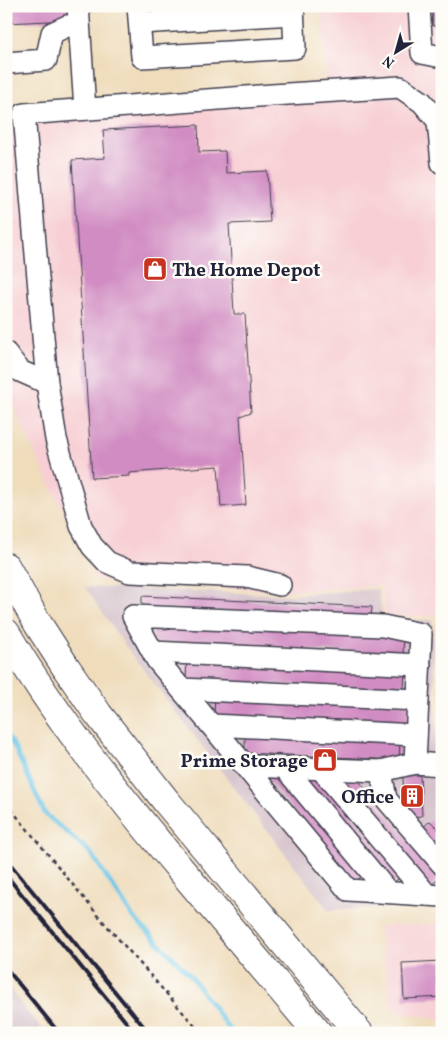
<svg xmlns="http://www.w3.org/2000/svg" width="448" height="1039" viewBox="0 0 448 1039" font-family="Vollkorn,serif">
<rect width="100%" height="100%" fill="#fdfcf7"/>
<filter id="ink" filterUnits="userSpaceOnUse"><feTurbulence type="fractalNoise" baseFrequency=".02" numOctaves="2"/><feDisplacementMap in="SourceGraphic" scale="10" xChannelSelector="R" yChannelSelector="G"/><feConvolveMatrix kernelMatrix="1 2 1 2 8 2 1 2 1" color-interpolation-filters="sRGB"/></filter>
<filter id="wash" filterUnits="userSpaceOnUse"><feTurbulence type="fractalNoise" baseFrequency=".0096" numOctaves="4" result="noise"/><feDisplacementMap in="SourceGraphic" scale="20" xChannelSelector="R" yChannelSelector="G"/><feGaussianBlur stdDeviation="1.12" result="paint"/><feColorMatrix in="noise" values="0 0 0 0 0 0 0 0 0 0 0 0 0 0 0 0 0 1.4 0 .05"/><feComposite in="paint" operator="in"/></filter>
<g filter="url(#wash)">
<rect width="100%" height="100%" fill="#efdcbb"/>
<g fill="#f7cfd4">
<polygon points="322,6 442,6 442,616 386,616 381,586 279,591 96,580 10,401 6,388 6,111 326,86"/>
<polygon points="442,923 442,1020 392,1011 379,926"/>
</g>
<g fill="#d2bdc8">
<polygon points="85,587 291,595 378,589 383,619 432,620 439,805 442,808 442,905 328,910 126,647"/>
<polygon points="6,984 26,1011 46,1033 6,1033"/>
</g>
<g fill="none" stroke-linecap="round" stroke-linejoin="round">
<polyline stroke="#6ac5e7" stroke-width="4.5" points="6,735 13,744 45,814 90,852 133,917 190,975 232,1033"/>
</g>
<g id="blocks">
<g fill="#d18dc3">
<polygon points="6,6 69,6 70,20 6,23"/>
<polygon points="432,6 442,6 442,26 433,26"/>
<polygon points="198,125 199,152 225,151 226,173 267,171 270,222 229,224 234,314 245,314 251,412 240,416 246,505 221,507 218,466 129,473 129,476 92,478 72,160 105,158 103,130"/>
<polygon points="142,596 372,607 371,618 142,607"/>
<polygon points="154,621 404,633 403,654 153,642"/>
<polygon points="187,658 405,668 404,690 186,679"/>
<polygon points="215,694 409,704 408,725 214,716"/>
<polygon points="245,731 400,739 399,760 245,753"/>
<polygon points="279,770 365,874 353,883 268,779"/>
<polygon points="317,773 402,876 390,885 305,782"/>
<polygon points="354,775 439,878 428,888 342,784"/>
<polygon points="403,775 420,775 422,816 404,817"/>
<polygon points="430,821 442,833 442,854 419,831"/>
<polygon points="442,961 442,997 404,999 402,963"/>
</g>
</g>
</g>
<g filter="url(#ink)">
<use href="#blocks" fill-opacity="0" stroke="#413e4e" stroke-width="1"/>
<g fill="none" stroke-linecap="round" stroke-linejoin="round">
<defs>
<g id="minor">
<polyline points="78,6 85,109"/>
<polyline points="138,6 142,57 295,48 293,6"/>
<polyline points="419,6 422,53 442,57"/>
<polyline points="140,23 293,14"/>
<polyline points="6,63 46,60 52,33 67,26 79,25"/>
<polyline points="6,353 20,371 47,383"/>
<polyline points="280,585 247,577 130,572 107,562 92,546 81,526 56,439 47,383 24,114 272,95 400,87 422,102 438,121 442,163"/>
<polyline points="153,652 420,665"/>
<polyline points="181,689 418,700"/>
<polyline points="211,725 416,735"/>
<polyline points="415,763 421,634 383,626 133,616 157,660 348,890 442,896"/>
<polyline points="442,765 415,763 381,771 386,799 442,864"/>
<polyline points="246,766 381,771"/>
<polyline points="285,768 388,892"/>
<polyline points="321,769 427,895"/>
</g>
<g id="highway">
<polyline points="6,567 38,624 67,669 98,714 166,801 359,1033"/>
<path d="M6,633C56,718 118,795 181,870C227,924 272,979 318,1033"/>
</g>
</defs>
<use href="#minor" stroke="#413e4e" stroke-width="24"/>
<use href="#highway" stroke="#413e4e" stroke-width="30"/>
<polyline stroke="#413e4e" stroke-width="2.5" stroke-dasharray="4 4" stroke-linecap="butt" points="6,803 101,919 201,1033"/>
<use href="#minor" stroke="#fff" stroke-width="21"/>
<use href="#highway" stroke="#fff" stroke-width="28"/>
<g stroke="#22223b" stroke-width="4">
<polyline points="6,859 149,1033"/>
<polyline points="6,875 135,1033"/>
<polyline points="6,968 59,1033"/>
</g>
</g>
</g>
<defs>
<symbol id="shop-square" viewBox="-11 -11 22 22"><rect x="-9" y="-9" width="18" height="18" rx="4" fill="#c8321e" stroke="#fdfcf7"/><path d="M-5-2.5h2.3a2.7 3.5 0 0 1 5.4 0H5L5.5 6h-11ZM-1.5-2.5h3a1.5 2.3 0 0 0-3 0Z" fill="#fff"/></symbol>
<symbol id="building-square" viewBox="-11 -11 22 22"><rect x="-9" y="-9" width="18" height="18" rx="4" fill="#c8321e" stroke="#fdfcf7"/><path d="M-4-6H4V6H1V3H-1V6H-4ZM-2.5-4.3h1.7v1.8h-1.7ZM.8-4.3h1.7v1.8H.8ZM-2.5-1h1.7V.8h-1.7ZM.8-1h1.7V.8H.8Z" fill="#fff"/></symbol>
</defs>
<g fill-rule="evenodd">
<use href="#shop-square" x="141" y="255" width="28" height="28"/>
<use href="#shop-square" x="311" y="746" width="28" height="28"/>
<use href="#building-square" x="398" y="782" width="28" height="28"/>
</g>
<g text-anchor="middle" stroke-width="5" stroke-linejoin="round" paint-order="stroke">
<g font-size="19" font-weight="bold" fill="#22223b" stroke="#fdfcf7" text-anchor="end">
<text x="172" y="276" text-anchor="start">The Home Depot</text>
<text x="308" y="767">Prime Storage</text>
<text x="394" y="803">Office</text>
</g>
</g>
<rect width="448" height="1039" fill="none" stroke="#fdfcf7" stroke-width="25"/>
<g transform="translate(396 52) rotate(217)" stroke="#fdfcf7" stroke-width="4" paint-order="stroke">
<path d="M0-4L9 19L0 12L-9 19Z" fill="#22223b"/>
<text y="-8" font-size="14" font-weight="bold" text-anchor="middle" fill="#22223b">N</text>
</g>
</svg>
